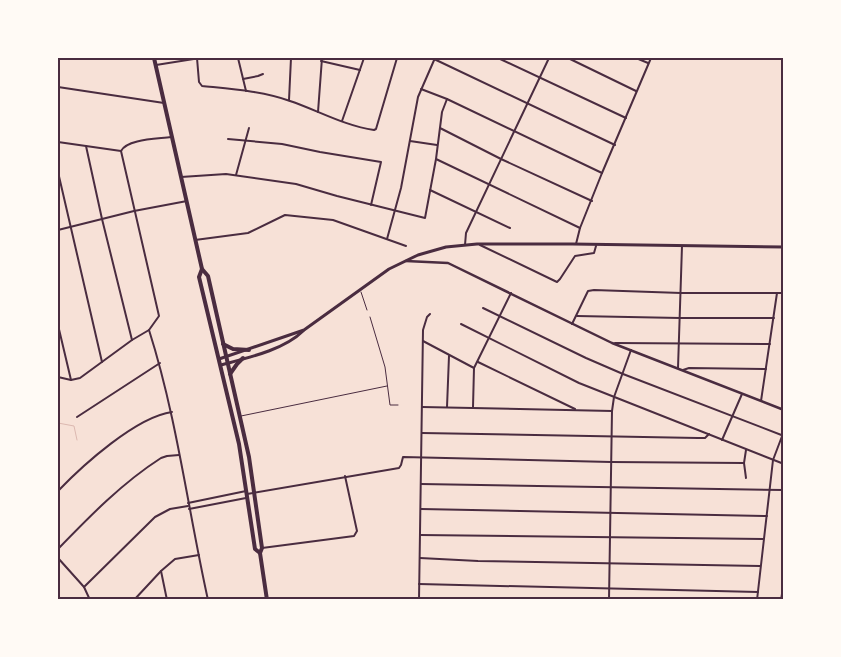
<svg xmlns="http://www.w3.org/2000/svg" width="841" height="657" viewBox="0 0 841 657" font-family="'Space Grotesk',sans-serif">
<rect width="100%" height="100%" fill="#f7e1d7"/>
<g fill="none" stroke-linecap="round" stroke-linejoin="round">
<polyline stroke="#dcb8b0" stroke-width="1" points="58,423 74,426 77,440"/>
<g stroke="#4a2c40" stroke-width="1">
<polyline points="361,292 367,310"/>
<polyline points="370,317 385,367 390,405 398,405"/>
<polyline points="241,416 387,386"/>
</g>
<g stroke="#4a2c40" stroke-width="2">
<path d="M197,58L199,82L202,86C231,89 262,91 290,101C317,110 345,126 374,130L376,129L397,58"/>
<polyline points="238,58 246,91"/>
<polyline points="498,58 626,118"/>
<polyline points="568,58 636,91"/>
<polyline points="636,58 648,63"/>
<polyline points="434,59 615,145"/>
<polyline points="321,61 360,70"/>
<polyline points="156,65 200,58"/>
<polyline points="243,79 258,76 263,74"/>
<polyline points="58,87 164,103"/>
<polyline points="421,89 447,99 602,173"/>
<polyline points="289,100 291,58"/>
<polyline points="318,112 322,58"/>
<polyline points="342,121 364,58"/>
<polyline points="440,128 501,159 592,201"/>
<polyline points="228,139 282,144 320,152 381,162 371,205"/>
<polyline points="410,141 437,145"/>
<polyline points="58,142 121,151"/>
<polyline points="86,146 102,219 132,340"/>
<polyline points="436,159 580,228"/>
<polyline points="58,172 102,362"/>
<polyline points="236,175 249,128"/>
<polyline points="181,177 226,174 296,184 337,196 425,218 436,159 442,112 447,99"/>
<polyline points="430,190 510,228"/>
<polyline points="58,230 134,211 187,201"/>
<polyline points="387,239 401,188 418,97 435,58"/>
<polyline points="195,240 248,233 285,215 333,220 406,246"/>
<polyline points="576,244 580,228 602,173 651,58"/>
<polyline points="465,245 466,233 549,58"/>
<polyline points="480,245 557,282 560,279 575,256 594,253 596,246"/>
<polyline points="483,308 586,358 623,374 784,436"/>
<polyline points="577,316 680,318 774,318"/>
<polyline points="461,324 579,383 784,464"/>
<polyline points="572,324 588,291 594,290 681,293 784,293"/>
<polyline points="58,325 71,380"/>
<path d="M149,330C177,418 188,510 208,600"/>
<polyline points="423,341 474,368"/>
<polyline points="615,343 770,344"/>
<polyline points="478,362 575,409"/>
<polyline points="678,368 682,246"/>
<polyline points="683,370 689,368 766,369"/>
<path d="M58,377L71,380L80,378L132,340L149,330L159,316L121,151C127,139 157,139 171,137"/>
<polyline points="761,401 777,293"/>
<polyline points="422,407 612,411"/>
<polyline points="447,407 449,356"/>
<polyline points="473,407 474,368 511,293"/>
<polyline points="77,417 160,363"/>
<polyline points="422,433 698,438 705,438 709,434"/>
<polyline points="722,440 742,394"/>
<polyline points="746,478 744,463 746,450"/>
<polyline points="421,484 784,490"/>
<path d="M58,491C83,465 136,417 172,412"/>
<polyline points="247,494 399,468 401,465 403,457 611,462 744,463"/>
<polyline points="188,503 246,491"/>
<polyline points="189,509 246,498"/>
<polyline points="421,509 767,516"/>
<polyline points="420,535 763,539"/>
<polyline points="262,548 354,536 357,531 345,476"/>
<path d="M58,549C90,516 122,483 161,458L167,456L179,455"/>
<polyline points="58,558 84,587 90,600"/>
<polyline points="420,558 478,561 760,566"/>
<polyline points="161,571 167,600"/>
<polyline points="419,584 758,592"/>
<polyline points="84,587 155,517 170,509 188,506"/>
<polyline points="134,600 161,571 175,559 199,555"/>
<polyline points="419,600 423,330 427,317 430,314"/>
<polyline points="609,600 612,411 614,397 631,350"/>
<polyline points="757,600 773,460 784,431"/>
<polyline points="781,600 784,582"/>
</g>
<polyline stroke="#4a2c40" stroke-width="2.5" points="406,261 448,263 612,343 784,410"/>
<g stroke="#4a2c40" stroke-width="3">
<polyline points="219,359 304,330 389,269 418,255 446,247 477,244 572,244 784,247"/>
<path d="M221,365C247,358 284,350 303,331"/>
</g>
<g stroke="#4a2c40" stroke-width="4">
<polyline points="154,58 202,269 208,276 249,457 262,548 260,553 267,600"/>
<polyline points="202,269 199,277 239,444 255,549 260,553"/>
<polyline points="223,344 233,349 249,350"/>
<polyline points="230,374 237,364 243,358"/>
</g>
</g>
<rect width="841" height="657" fill="none" stroke="#fffaf5" stroke-width="118"/>
<rect x="59" y="59" width="723" height="539" fill="none" stroke="#4a2c40" stroke-width="2"/>
</svg>
